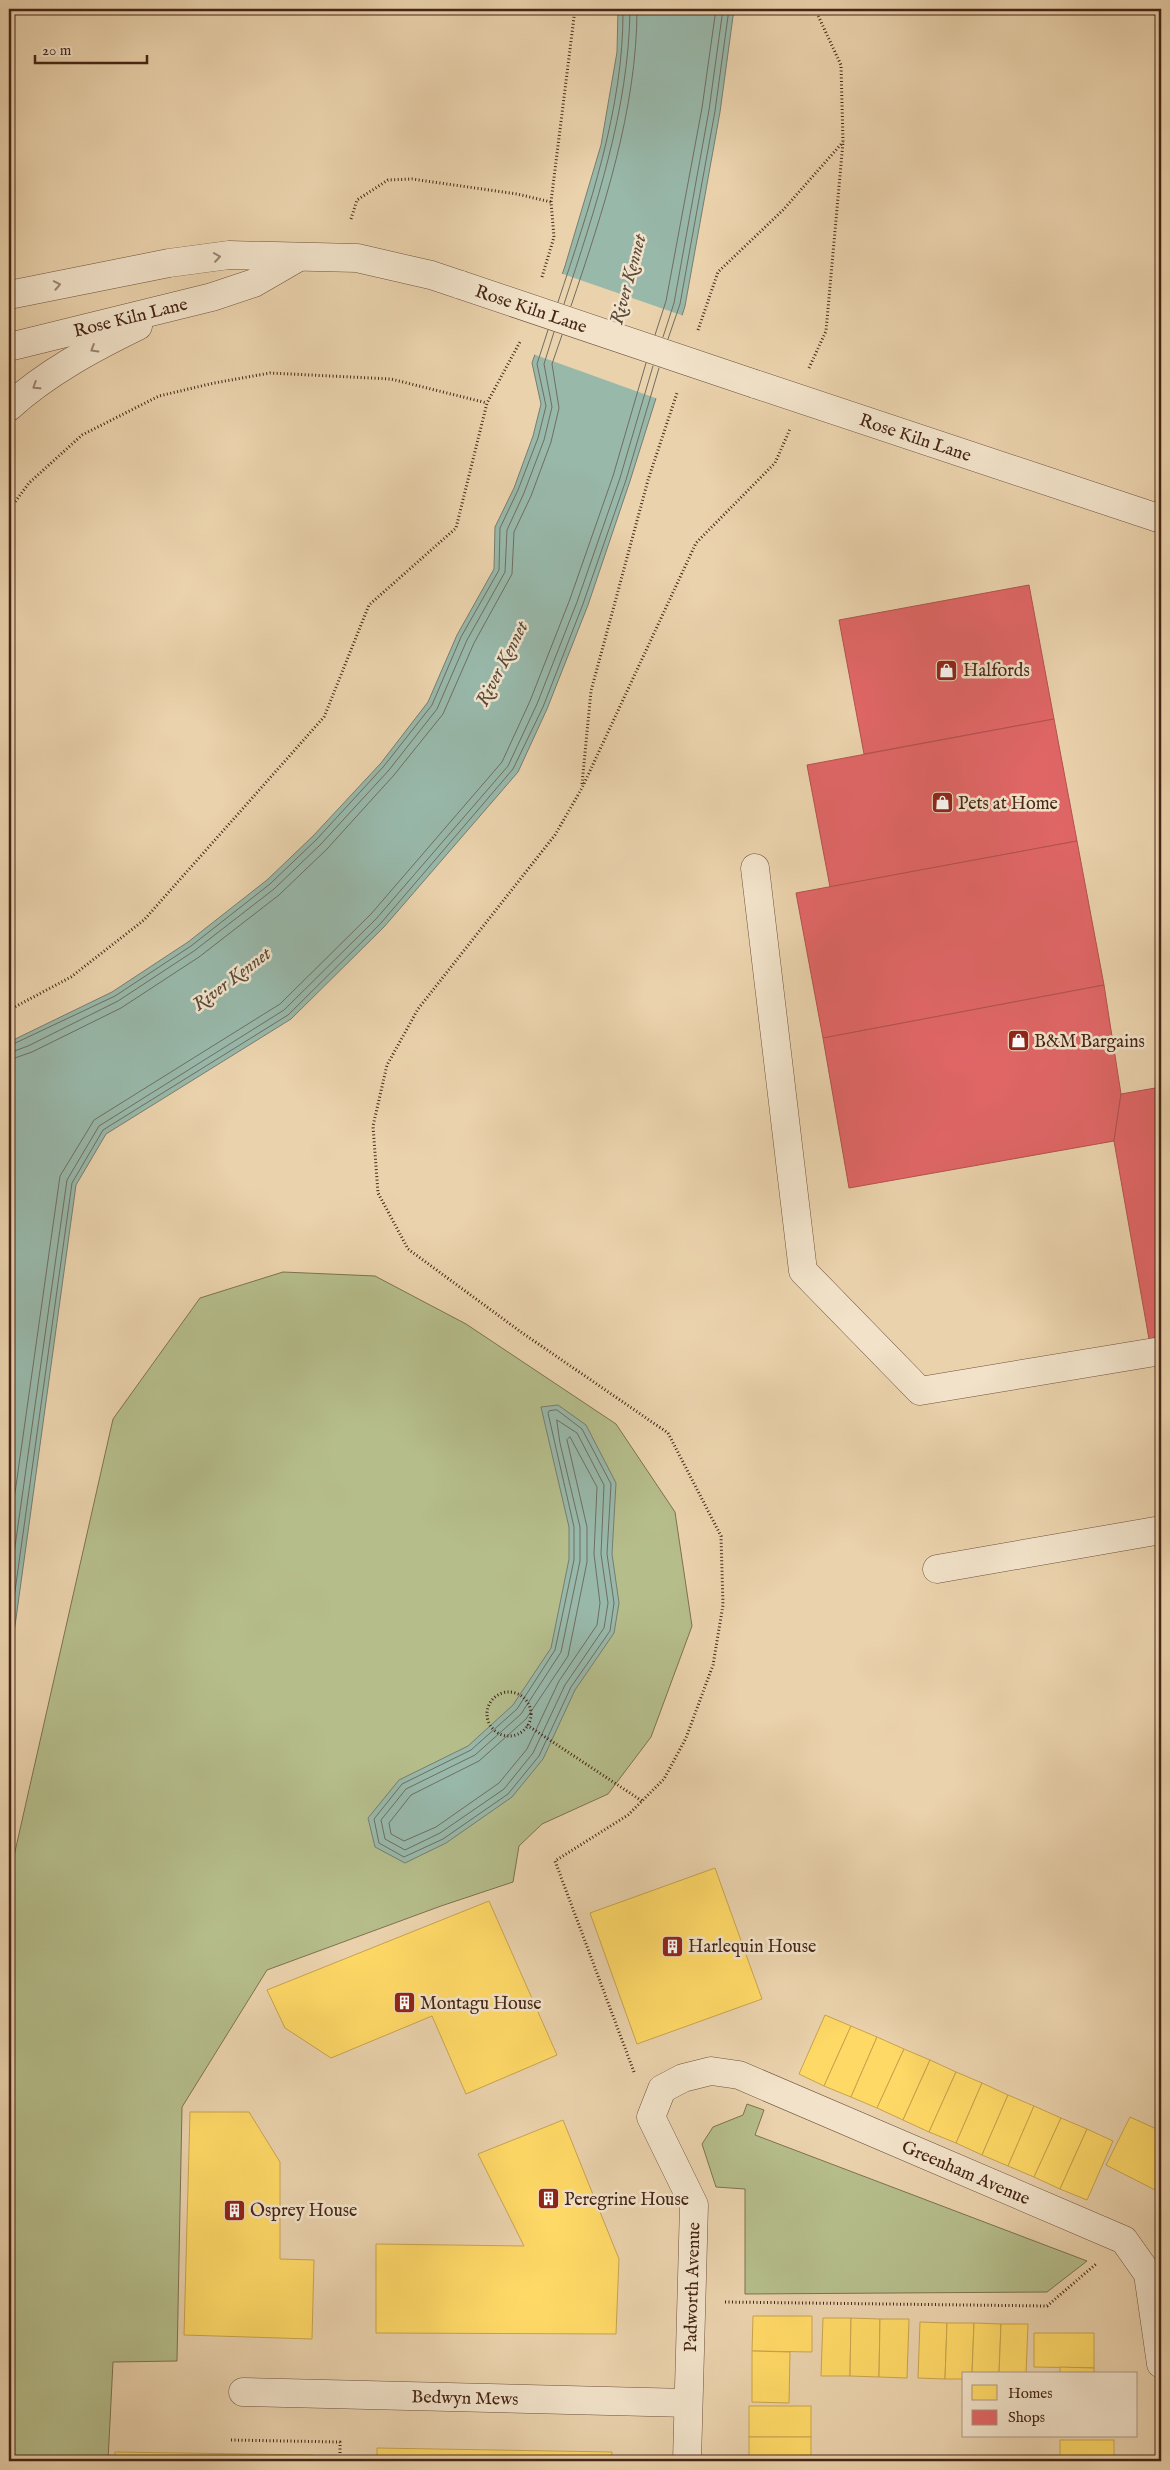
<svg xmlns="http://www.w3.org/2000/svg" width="1170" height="2470" viewBox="0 0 1170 2470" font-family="'IM FELL English',serif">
<rect width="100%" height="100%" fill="#ead2ac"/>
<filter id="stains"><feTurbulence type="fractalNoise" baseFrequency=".004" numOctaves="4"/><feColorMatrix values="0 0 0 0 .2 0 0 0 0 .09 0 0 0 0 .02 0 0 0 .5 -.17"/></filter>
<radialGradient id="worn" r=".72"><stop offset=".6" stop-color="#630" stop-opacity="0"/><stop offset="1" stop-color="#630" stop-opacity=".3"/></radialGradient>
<g fill="#b5bd8b" stroke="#7e7150">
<polygon points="283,1272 375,1276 466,1324 616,1424 675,1512 692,1626 651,1737 608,1794 542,1824 519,1846 513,1882 441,1906 267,1970 182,2107 177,2361 113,2362 108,2461 9,2461 9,1878 113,1419 200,1298"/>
<polygon points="747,2104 764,2110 755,2135 1087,2261 1047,2292 745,2294 745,2189 716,2187 702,2144 713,2127 743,2115"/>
</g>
<g fill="#98b8aa" stroke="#777d6f">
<polygon points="618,9 734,9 720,112 685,306 630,481 588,605 547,709 518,772 384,927 291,1019 106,1134 76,1185 9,1669 9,1042 112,992 188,942 267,880 313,836 381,763 428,702 457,635 494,569 495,527 514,488 533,436 541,404 532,363 565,266 601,145 617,52"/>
<polygon points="558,1405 586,1425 616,1483 612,1554 619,1603 614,1633 575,1690 543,1759 512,1797 446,1843 405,1863 375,1847 368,1818 399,1780 468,1746 513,1705 551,1648 569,1559 569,1527 541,1407"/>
</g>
<polygon fill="#ead2ac" points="560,273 684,316 658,399 533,354"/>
<g fill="#ffd966" stroke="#c8a34e">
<polygon points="715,1868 762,1999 637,2044 590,1913"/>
<polygon points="489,1901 557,2055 466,2094 432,2016 331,2058 285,2028 267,1990"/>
<polygon points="825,2015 851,2026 824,2086 799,2074"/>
<polygon points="851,2026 877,2037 851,2097 824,2086"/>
<polygon points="877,2037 904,2049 877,2108 851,2097"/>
<polygon points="904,2049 930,2060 903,2120 877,2108"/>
<polygon points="930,2060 956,2072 929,2132 903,2120"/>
<polygon points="956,2072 982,2083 956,2143 929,2132"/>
<polygon points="982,2083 1008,2095 982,2155 956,2143"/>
<polygon points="1008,2095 1034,2106 1008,2166 982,2155"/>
<polygon points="1034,2106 1061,2118 1034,2177 1008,2166"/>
<polygon points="190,2112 249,2112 280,2162 280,2259 314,2260 312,2339 184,2335"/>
<polygon points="1130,2117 1161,2131 1161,2193 1106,2165"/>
<polygon points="1061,2118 1087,2129 1060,2189 1034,2177"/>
<polygon points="563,2120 619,2259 616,2334 376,2333 376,2244 524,2246 478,2154"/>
<polygon points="1087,2129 1113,2141 1087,2200 1060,2189"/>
<polygon points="753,2316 812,2316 812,2352 752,2351"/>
<polygon points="823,2318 851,2318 850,2376 821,2376"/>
<polygon points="851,2318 880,2319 879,2377 850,2376"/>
<polygon points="880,2319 909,2319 907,2378 879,2377"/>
<polygon points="920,2322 947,2323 945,2379 918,2378"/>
<polygon points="947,2323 974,2323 972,2374 964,2374 964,2379 945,2379"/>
<polygon points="974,2323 1001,2324 999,2374 972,2374"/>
<polygon points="1001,2324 1028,2324 1026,2374 999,2374"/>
<polygon points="1034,2333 1094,2333 1094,2368 1034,2367"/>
<polygon points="752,2351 790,2352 789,2403 752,2402"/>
<polygon points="1060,2367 1094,2368 1094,2374 1060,2374"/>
<rect x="749" y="2406" width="62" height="31"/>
<rect x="749" y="2437" width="62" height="24"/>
<rect x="1060" y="2440" width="54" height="21"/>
<polygon points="377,2448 612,2452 611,2461 377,2461"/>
<polygon points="115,2452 313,2455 313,2461 115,2461"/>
</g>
<g fill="#e06666" stroke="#b2524e">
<polygon points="1029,585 1054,719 864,754 839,620"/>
<polygon points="1054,719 1077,841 830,887 807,765"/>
<polygon points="1077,841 1104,985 823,1038 796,893"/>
<polygon points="1104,985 1121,1094 1114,1141 849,1188 823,1038"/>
<polygon points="1161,1087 1161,1337 1149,1339 1114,1141 1121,1094"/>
</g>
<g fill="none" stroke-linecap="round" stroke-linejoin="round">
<g stroke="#6f6e60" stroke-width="1">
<path d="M558,302C589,208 624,108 623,9"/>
<path d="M564,304C595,209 629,110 630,9"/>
<path d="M571,306C603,211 637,110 637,9"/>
<polyline points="655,335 666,301 702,108 716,9"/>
<polyline points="663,337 674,303 709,110 723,9"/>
<polyline points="668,339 680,304 715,111 729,9"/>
<polyline points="9,1046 115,996 191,946 270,884 317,839 384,766 432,705 461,637 499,570 500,528 518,490 538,438 546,406 537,364 548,330"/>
<polyline points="9,1053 28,1046 118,1001 194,951 274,889 321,844 389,770 437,709 467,640 505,572 507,530 524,493 544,440 552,407 544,364 554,332"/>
<polyline points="9,1060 32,1052 121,1008 199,957 279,895 327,849 394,775 443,714 474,643 512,574 514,532 531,496 551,442 559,408 552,364 562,335"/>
<polygon points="557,1410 582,1429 611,1484 607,1554 614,1603 610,1631 571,1687 539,1756 508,1794 443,1839 404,1857 379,1843 374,1819 402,1784 471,1750 517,1709 555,1650 574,1560 574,1527 548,1413 549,1411"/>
<polygon points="557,1420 577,1433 604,1485 601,1554 608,1603 604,1628 565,1685 533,1753 504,1789 440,1833 405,1850 385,1839 381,1820 406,1789 475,1755 521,1714 561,1652 580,1561 580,1527 560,1443"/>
<polygon points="570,1437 597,1487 594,1554 600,1603 597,1625 559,1681 527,1749 499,1783 436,1827 404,1841 391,1834 389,1823 411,1795 479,1761 526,1719 568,1656 587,1562 587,1527 567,1440"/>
<polyline points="9,1535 60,1176 94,1120 280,1004 371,914 502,762 530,701 570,599 613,476 646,363"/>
<polyline points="9,1589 67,1180 99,1126 284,1010 376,919 508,766 537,704 577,602 620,478 653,366"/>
<polyline points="9,1634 72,1183 103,1130 288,1015 381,923 513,769 543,707 583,604 626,480 659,368"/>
</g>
<defs>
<g id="minor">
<polyline points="9,295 169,263 229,255 357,258 431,275 461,285"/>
<path id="s1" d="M9,347L212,297L254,283L299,257"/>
<path id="s2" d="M755,384L1161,519"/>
<path d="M9,407C46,373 93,348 138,326"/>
<polyline points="755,868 803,1271 920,1391 1161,1351"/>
<polyline points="937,1569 1161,1530"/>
<path id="s3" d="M243,2392L688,2403"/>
<path id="s4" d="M687,2461L694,2205L651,2117L662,2089L683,2078L711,2071L739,2075L1124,2240L1148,2274L1161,2364"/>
</g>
</defs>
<use href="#minor" stroke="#6f503c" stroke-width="29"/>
<g stroke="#462516" stroke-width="3" stroke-dasharray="1 2.5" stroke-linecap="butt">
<polyline points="351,219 357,200 388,180 412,179 517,194 551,202"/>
<polyline points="542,277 554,237 551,202 575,9"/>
<polyline points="698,330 718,272 783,210 843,142"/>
<polyline points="809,368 826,331 843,142 841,65 815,9"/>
<polyline points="9,510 29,483 82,435 159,396 214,383 270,373 391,379 487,403"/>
<polyline points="582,784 591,691 648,480 677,393"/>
<polyline points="9,1010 71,977 144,920 324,717 369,605 456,528 487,403 521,340"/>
<circle cx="509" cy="1714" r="22"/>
<polyline points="527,1725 642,1801"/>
<polyline points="634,2072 555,1861 628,1815 664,1779 686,1738 713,1665 723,1605 721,1536 668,1433 521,1332 408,1249 378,1193 373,1126 387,1065 418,1009 555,835 582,788 696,543 775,463 790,429"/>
<polyline points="725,2302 1047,2306 1096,2264"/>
<polyline points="231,2440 340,2442 340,2461"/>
</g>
<use href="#minor" stroke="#f1e2c9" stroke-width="28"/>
<defs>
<g id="minor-bridge">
<path id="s5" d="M461,285L755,384"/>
</g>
</defs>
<use href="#minor-bridge" stroke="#6f503c" stroke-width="29" stroke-linecap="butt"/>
<use href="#minor-bridge" stroke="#f1e2c9" stroke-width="28"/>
</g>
<defs><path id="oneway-chevron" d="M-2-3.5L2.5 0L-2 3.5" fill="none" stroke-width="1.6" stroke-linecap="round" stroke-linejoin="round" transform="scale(1.25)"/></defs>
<g stroke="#9c8470">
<use href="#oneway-chevron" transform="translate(217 257) rotate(-8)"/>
<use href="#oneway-chevron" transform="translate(57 285) rotate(-11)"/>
<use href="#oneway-chevron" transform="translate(94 349) rotate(149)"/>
<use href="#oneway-chevron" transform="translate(36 386) rotate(147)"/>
</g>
<defs>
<symbol id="shop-square" viewBox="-11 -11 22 22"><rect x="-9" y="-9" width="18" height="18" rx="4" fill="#8f2418" stroke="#f1e2c9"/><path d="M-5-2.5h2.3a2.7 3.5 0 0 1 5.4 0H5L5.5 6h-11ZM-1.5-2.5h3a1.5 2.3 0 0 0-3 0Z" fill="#fff"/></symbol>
<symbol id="building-square" viewBox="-11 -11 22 22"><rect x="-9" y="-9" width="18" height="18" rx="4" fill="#8f2418" stroke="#f1e2c9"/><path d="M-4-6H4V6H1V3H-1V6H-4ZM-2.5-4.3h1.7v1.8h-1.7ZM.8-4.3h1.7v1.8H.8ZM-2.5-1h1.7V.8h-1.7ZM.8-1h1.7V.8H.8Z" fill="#fff"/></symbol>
</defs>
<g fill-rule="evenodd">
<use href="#shop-square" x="934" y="658" width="25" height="25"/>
<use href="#shop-square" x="930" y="790" width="25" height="25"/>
<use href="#shop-square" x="1006" y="1028" width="25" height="25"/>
<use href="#building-square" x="660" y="1934" width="25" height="25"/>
<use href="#building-square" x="392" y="1990" width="25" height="25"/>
<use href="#building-square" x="536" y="2186" width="25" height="25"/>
<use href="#building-square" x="222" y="2198" width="25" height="25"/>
</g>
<g text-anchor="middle" stroke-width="5" stroke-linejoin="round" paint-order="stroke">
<g font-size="18" fill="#462516" stroke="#f1e2c9">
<text dy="6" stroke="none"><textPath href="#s5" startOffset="74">Rose Kiln Lane</textPath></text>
<text dy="6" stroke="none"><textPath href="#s1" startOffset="125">Rose Kiln Lane</textPath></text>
<text dy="6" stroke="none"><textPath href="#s2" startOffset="169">Rose Kiln Lane</textPath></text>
<text dy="6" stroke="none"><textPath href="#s4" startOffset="712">Greenham Avenue</textPath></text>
<text dy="6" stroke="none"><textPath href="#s4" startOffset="174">Padworth Avenue</textPath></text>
<text dy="6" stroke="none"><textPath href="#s3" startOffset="222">Bedwyn Mews</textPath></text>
</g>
<g font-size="18" fill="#462516" stroke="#f1e2c9" text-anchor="start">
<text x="963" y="676">Halfords</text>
<text x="958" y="809">Pets at Home</text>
<text x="1034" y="1047">B&amp;M Bargains</text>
<text x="688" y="1952">Harlequin House</text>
<text x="420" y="2009">Montagu House</text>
<text x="564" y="2205">Peregrine House</text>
<text x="250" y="2216">Osprey House</text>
</g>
<g font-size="19" font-style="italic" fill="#5a4a3b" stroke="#f1e2c9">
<text transform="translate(627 279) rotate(-75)" y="7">River Kennet</text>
<text transform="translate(501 663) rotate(-63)" y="7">River Kennet</text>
<text transform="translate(231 978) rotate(-37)" y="7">River Kennet</text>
</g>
</g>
<rect width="1170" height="2470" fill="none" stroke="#ead2ac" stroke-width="30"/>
<rect x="10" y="10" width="1150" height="2450" fill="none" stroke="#462516" stroke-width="2.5"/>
<rect x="15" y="15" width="1140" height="2440" fill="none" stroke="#462516"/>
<rect x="962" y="2372" width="175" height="65" fill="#f1e2c9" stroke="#ad9681"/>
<rect x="972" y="2385" width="25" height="15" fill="#ffd966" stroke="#ad9681"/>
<text x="1008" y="2398" font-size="15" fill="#462516">Homes</text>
<rect x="972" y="2410" width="25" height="15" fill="#e06666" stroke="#ad9681"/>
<text x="1008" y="2422" font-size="15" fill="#462516">Shops</text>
<path d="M35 55v8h112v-8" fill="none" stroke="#462516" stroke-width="2.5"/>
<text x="42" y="55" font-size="15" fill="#462516" stroke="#f1e2c9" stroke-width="4" paint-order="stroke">20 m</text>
<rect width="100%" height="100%" filter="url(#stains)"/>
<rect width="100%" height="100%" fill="url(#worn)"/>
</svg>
